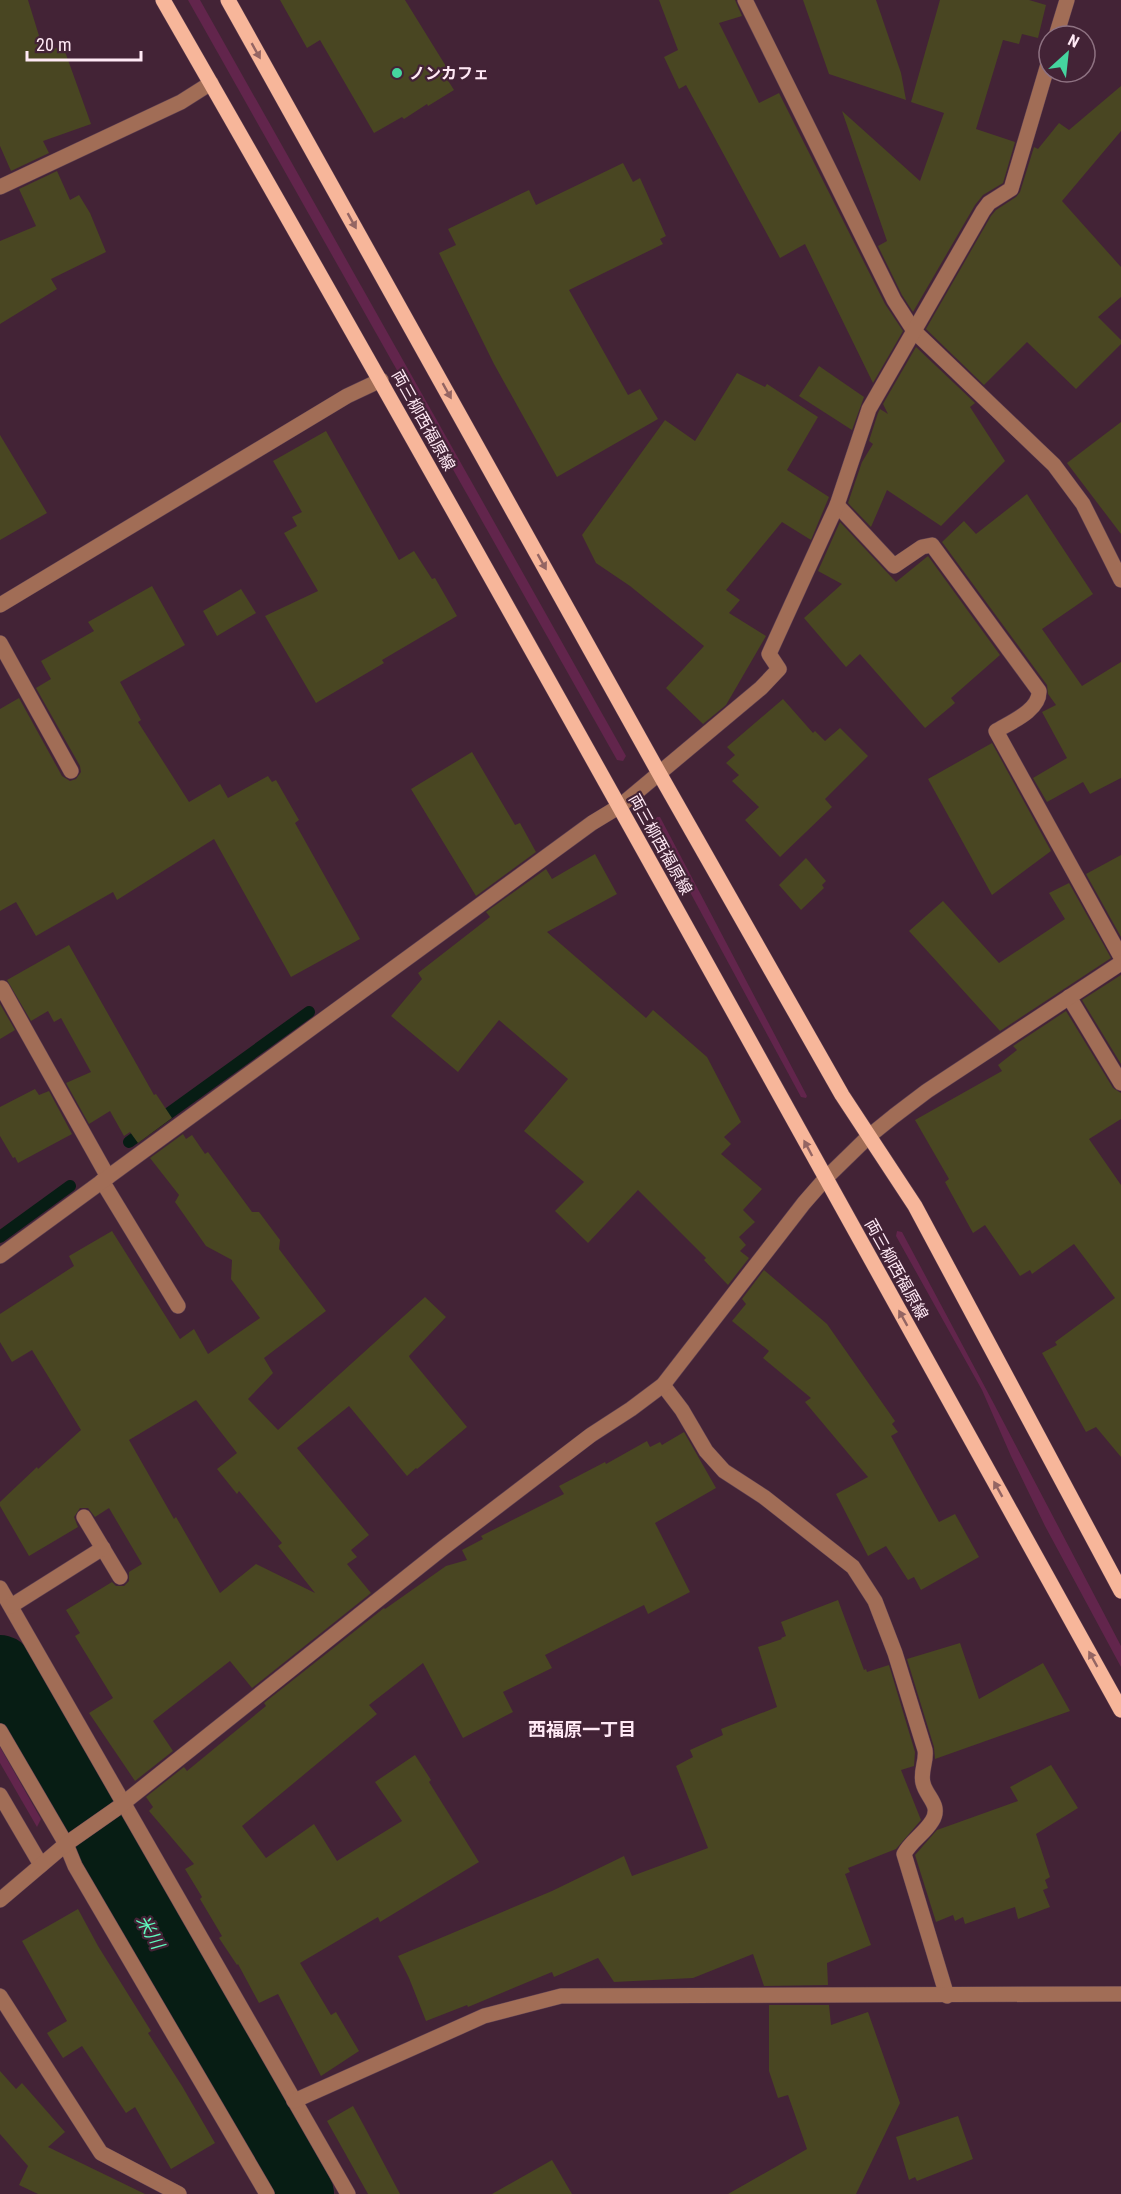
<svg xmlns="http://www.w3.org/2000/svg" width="1121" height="2194" viewBox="0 0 1121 2194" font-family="'Roboto Condensed','Noto Sans JP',sans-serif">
<rect width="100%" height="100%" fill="#432336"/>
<g fill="#62254c">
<polygon points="188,0 200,0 626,756 623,761 617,760"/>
<polygon points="657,817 660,817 807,1096 806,1098 801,1097 671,857 653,823"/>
<polygon points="897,1231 902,1232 994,1404 1121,1646 1121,1667 1045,1526 1011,1456 982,1390 896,1236"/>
<polygon points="0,1747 41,1819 37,1827 0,1763"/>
</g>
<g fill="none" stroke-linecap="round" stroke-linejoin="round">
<g stroke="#071d14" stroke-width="12">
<polyline points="129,1142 309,1012"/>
<polyline points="0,1237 70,1186"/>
</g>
<polyline stroke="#071d14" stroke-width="68" points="0,1669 189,1995 300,2194"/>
</g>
<g fill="#494622" fill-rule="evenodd">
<polygon points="0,0 28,0 44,52 63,46 91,124 43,141 49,153 11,171 0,146"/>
<polygon points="280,0 405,0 452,76 447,79 454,90 428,106 427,104 404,119 402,117 374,133 320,40 307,48"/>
<polygon points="659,0 735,0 742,16 719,23 759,103 779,93 885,304 903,331 873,383 805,244 780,258 686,85 679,89 664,57 678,50"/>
<polygon points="803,0 876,0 901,73 906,100 829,74"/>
<polygon points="940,0 1029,0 1046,5 1038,38 1022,34 1019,44 1003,40 976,129 1015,142 1003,183 983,195 975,205 913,312 902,295 878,246 887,241 842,111 920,181 944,113 911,102"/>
<polygon points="1121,86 1121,131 1062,201 1121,267 1121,297 1098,317 1121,340 1121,344 1076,389 1027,342 984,385 926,329 991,216 996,210 1016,197 1020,192 1034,147 1038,149 1059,123 1069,130"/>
<polygon points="623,163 633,182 640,178 666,236 660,239 663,244 569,290 628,395 640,389 658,419 557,477 494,364 439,253 456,245 448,229 529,190 536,205"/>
<polygon points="57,171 70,200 79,195 90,213 106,252 51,279 57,289 0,324 0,241 36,226 19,189"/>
<polygon points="916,347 975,403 970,407 1005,461 941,526 887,490 871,527 848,503 862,462 873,444 869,441 878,413 880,409 888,414 883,404"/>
<polygon points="819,366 864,397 852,430 799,396"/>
<polygon points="737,373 765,387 767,384 818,417 787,470 829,497 811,540 782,522 726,590 740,600 729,613 766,636 726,705 703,724 666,688 704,646 630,586 596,563 582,535 665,420 695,441"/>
<polygon points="1121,422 1121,534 1067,463"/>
<polygon points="326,431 399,560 414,551 432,579 435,578 457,616 382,660 384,663 316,703 265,616 318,591 284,533 297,526 292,517 302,512 273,461"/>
<polygon points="0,435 47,513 0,540"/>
<polygon points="1027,494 1093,594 1042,629 1082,686 1121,662 1121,778 1090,794 1083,782 1047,802 1033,778 1067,758 1042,712 1056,705 1048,694 1047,685 942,542 964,521 976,534"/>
<polygon points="840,522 896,582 928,556 1000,655 951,698 955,703 925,728 860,654 846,667 804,618 842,584 818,571"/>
<polygon points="152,586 185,645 120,682 141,720 138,722 189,802 220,784 228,798 268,776 272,782 276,780 299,820 295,823 360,939 291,977 214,839 117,900 113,892 36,936 16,902 0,911 0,709 19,698 62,776 70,781 76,779 81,772 80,766 36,688 51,679 41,661 94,631 88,622"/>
<polygon points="241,589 256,613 217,636 203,611"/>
<polygon points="783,699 813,733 815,731 825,741 840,728 868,756 825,799 832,807 780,857 745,820 759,807 732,781 739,775 726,763 735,755 727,747"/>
<polygon points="992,743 1051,851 992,895 928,779"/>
<polygon points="472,752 515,825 520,823 536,852 476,896 411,789"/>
<polygon points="595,854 617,894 547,932 646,1018 653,1010 707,1057 741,1122 724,1137 731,1144 721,1154 762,1189 743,1210 755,1222 739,1237 746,1245 740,1251 749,1258 728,1285 704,1260 706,1258 638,1190 588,1243 555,1211 584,1182 524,1131 568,1079 499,1020 458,1072 391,1016 422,979 418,973 490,917 486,912 546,869 552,879"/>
<polygon points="1121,855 1121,937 1086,874"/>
<polygon points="806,858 826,881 822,885 824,888 801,910 779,885"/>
<polygon points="1069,883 1111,958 1000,1031 909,931 943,901 999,963 1065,919 1049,893"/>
<polygon points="69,945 154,1095 156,1094 172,1118 138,1143 130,1132 124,1136 110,1111 89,1124 66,1083 91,1072 61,1018 54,1022 48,1011 31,1021 7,980"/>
<polygon points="1121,975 1121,1064 1082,1000"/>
<polygon points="0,1004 15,1030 0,1039"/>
<polygon points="1066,1011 1113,1088 1121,1093 1121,1119 1089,1139 1121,1185 1121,1457 1096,1427 1086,1432 1042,1353 1057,1345 1055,1342 1115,1298 1074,1244 1032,1274 1030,1270 1020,1276 985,1225 973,1233 945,1182 949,1179 915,1120 1002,1071 998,1065 1017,1050 1013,1046"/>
<polygon points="35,1089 39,1095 49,1091 72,1134 18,1163 15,1157 13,1158 0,1136 0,1107"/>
<path d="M183,1134L186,1139L192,1135L205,1154L208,1152L252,1212H259L280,1240L279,1249L326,1311L264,1358L273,1373L248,1399L278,1430L425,1297L446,1317L409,1356L410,1358L467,1427L417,1469L416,1468L407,1476L349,1406L297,1448L369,1535L351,1550L357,1557L347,1564L371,1593L252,1688L230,1661L153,1721L173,1751L135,1781L89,1713L113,1698L75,1636L80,1633L66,1610L112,1582L116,1586H124L129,1581V1572L142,1564L109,1508L95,1517L88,1508H80L74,1517L78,1527L29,1556L0,1506V1502L37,1467L38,1469L81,1430L32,1350L12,1362L0,1342V1314L74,1266L69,1256L112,1231L180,1339L194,1329L208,1354L260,1318L231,1279L232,1260L206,1246L175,1202L179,1195L150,1158ZM196,1400L237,1453L217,1469L237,1494L239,1491L282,1543L278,1546L315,1593L256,1564L220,1593L176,1517L174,1519L129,1440Z"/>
<polygon points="764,1270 827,1324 895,1421 892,1424 898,1432 891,1436 939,1522 955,1514 979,1557 921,1590 914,1577 908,1580 886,1546 868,1556 836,1494 868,1477 805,1402 811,1398 763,1358 769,1351 732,1321 746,1304 742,1299"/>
<polygon points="684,1432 716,1488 655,1523 690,1592 648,1614 644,1605 545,1655 552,1668 503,1692 513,1712 463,1738 423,1663 369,1705 377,1714 242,1826 266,1858 314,1824 337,1861 402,1821 375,1782 415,1755 431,1780 429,1782 479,1862 380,1922 378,1917 300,1963 331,2015 336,2012 359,2051 321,2076 278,1994 259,2003 238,1964 237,1965 219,1938 222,1936 200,1899 202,1897 185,1869 194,1864 149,1811 153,1807 146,1797 184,1767 187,1771 266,1706 264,1703 384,1608 385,1609 446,1566 467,1560 462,1550 483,1539 481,1536 564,1494 559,1486 605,1462 606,1464 647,1441 650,1447 660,1442 662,1445"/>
<polygon points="838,1600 864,1670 866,1669 867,1672 889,1665 915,1752 914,1766 901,1770 921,1820 896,1849 848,1868 850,1872 845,1874 871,1945 827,1963 828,1985 764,1986 753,1954 693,1978 614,1982 598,1958 554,1977 552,1972 468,2007 467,2005 426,2021 409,1978 398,1956 552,1891 624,1856 632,1876 708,1848 676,1766 693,1757 690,1750 723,1735 721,1729 777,1707 758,1647 782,1639 781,1638 786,1636 781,1622"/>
<polygon points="960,1643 979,1699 1043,1663 1070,1711 935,1759 934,1747 907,1659"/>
<polygon points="1051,1765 1078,1808 1036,1834 1050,1877 1045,1880 1048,1888 1043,1890 1050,1907 1018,1919 1015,1907 965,1924 963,1917 955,1921 953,1915 936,1922 915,1855 937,1830 1018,1801 1010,1787"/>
<polygon points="78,1909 98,1946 151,2031 148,2033 182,2086 215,2143 171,2169 135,2107 126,2113 82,2046 63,2058 47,2033 67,2021 22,1941"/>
<polygon points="769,2005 829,2005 831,2025 868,2012 900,2103 856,2194 728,2194 807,2149 788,2095 778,2098 769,2071"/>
<polygon points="0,2071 16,2089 22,2083 65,2132 48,2147 145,2194 38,2194 19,2185 28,2166 0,2134"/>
<polygon points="353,2106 363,2124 400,2194 368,2194 327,2121"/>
<polygon points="958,2116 973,2159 917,2181 915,2177 909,2180 896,2137"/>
<polygon points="552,2160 572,2194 492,2194"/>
</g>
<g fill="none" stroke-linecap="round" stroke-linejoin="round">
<defs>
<g id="minor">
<polyline points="745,0 894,300 914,331 1054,465 1083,504 1121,580"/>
<polyline points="1056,36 1067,0"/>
<polyline points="0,187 181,102 211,83"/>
<path d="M837,505L894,566L922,547L932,545L1039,691C1040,710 1011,722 996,731L1121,957"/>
<polyline points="0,605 347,396 381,380"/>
<polyline points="0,643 71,771"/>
<polyline points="2,988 108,1177"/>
<polyline points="1069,997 1121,1083"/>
<polyline points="102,1181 178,1306"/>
<polyline points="0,1256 592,823 620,806 761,688 779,669 769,654 837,505 869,409 983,211 989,203 1011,189 1049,61"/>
<path d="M663,1385L682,1410L706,1451L724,1471L764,1497L853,1567L875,1601L895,1653L925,1750C927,1761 920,1771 923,1783C926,1797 942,1805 932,1821C924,1834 911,1841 904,1854L947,1996"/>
<polyline points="84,1517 120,1577"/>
<polyline points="0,1588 348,2194"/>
<polyline points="11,1606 103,1548"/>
<polyline points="0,1731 66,1844 75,1866 267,2194"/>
<polyline points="0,1795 41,1865"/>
<polyline points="0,1900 66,1844 116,1809 443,1548 591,1435 631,1409 663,1385 804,1203 825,1179 868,1137 894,1116 927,1091 1121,963"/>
<polyline points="0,1996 101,2153 179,2194"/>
<polyline points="294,2101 484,2016 561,1996 1121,1994"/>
</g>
<g id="major">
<path d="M163,0C489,567 804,1139 1121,1710"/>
<polyline points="228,0 659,773 842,1095 915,1206 1121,1591"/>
</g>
</defs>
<use href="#minor" stroke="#5d3f51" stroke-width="16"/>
<use href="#major" stroke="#5d3f51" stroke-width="16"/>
<use href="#minor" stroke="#a16d56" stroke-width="15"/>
<use href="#major" stroke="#f7b69a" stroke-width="15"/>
</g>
<defs><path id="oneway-solid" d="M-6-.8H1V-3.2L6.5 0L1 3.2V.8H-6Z" transform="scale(1.5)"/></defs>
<g fill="#946563">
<use href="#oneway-solid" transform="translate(256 51) rotate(61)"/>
<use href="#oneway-solid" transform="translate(352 221) rotate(61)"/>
<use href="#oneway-solid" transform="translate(447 391) rotate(61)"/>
<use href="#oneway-solid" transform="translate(542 562) rotate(61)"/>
<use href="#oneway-solid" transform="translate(808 1148) rotate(-118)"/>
<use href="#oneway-solid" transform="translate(903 1318) rotate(-119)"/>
<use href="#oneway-solid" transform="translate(998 1489) rotate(-119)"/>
<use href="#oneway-solid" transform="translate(1093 1659) rotate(-119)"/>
</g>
<circle fill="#45d49f" stroke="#432336" stroke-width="2" cx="397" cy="73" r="6"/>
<g text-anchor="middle" stroke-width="4.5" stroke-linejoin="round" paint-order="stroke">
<g font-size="16" font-weight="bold" fill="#ffe9f5" stroke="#432336" text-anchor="start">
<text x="409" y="79">ノンカフェ</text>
</g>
<g font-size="16" fill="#ffe9f5" stroke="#432336">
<text transform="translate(424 420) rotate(61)" y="6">両三柳西福原線</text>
<text transform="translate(661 844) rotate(61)" y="6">両三柳西福原線</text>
<text transform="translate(897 1269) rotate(61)" y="6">両三柳西福原線</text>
</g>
<g font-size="18" font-weight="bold" fill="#ffe9f5" stroke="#432336">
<text x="582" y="1736">西福原一丁目</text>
</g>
<g font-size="18" font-style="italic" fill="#5ffbbf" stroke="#432336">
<text transform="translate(150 1932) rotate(60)" y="6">米川</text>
</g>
</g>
<g transform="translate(1067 54) rotate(27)"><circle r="28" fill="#432336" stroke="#8e7282" stroke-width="1.5"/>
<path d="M0-4.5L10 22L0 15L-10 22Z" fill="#45d49f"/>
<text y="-9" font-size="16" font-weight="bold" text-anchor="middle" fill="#ffe9f5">N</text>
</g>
<path d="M27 51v9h114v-9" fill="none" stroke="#ffe9f5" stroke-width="3"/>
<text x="36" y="51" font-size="18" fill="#ffe9f5" stroke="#432336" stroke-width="4.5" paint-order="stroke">20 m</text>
</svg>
